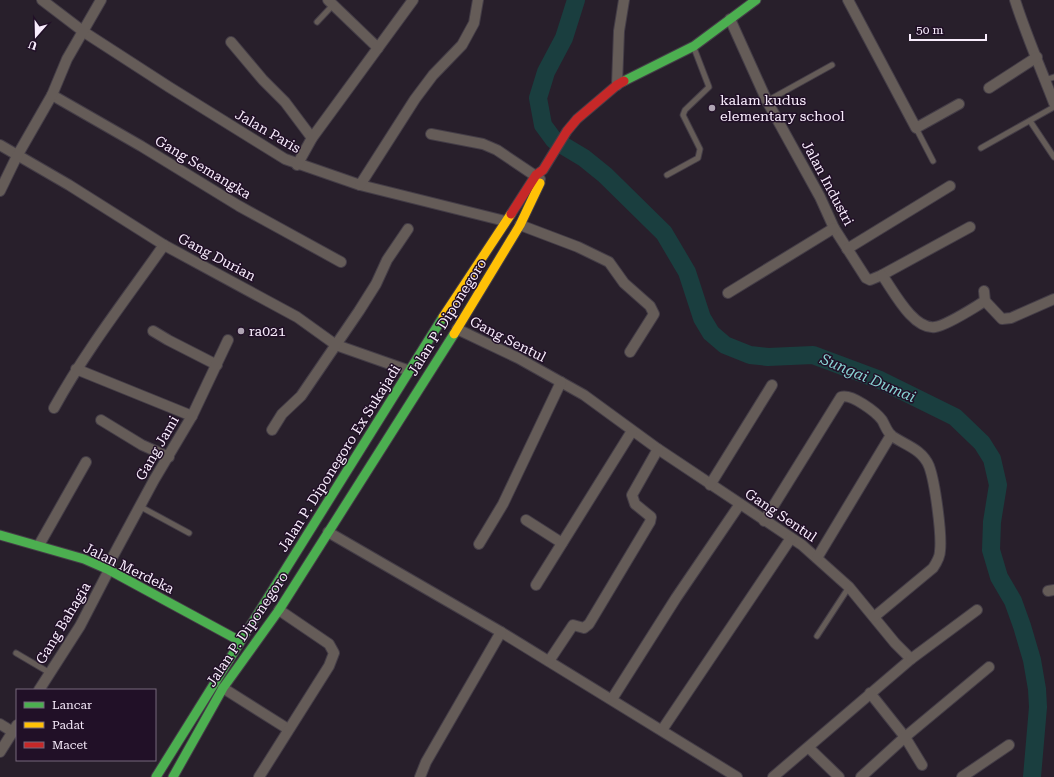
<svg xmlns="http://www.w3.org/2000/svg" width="1054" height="777" viewBox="0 0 1054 777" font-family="'Roboto Serif',serif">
<rect width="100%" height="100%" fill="#281f2b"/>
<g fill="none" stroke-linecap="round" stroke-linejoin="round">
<polyline stroke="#1a3e3f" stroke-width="18" points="576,0 564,38 546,72 538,98 543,125 554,140 584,158 605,175 664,233 687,272 702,318 711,333 725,345 750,355 768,357 813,355 880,380 955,417 982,443 992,459 998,485 992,522 991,550 999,577 1013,601 1022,626 1032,660 1037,689 1038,707 1032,777"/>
<defs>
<g id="lane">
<polyline points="317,22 333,5"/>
<polyline points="1045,80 1054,77"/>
<polyline points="767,101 832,65"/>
<polyline points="1030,121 1054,157"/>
<polyline points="916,128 933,161"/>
<polyline points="981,148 1054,107"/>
<polyline points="667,175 698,158 700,149 683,115 685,110 709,87 694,48"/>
<polyline points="141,507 189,533"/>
<polyline points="817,636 849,587"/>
<polyline points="16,653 50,673"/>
</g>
<g id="street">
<polyline points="42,0 84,32 169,87 285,159 360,185 505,221"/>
<polyline points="328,0 378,48"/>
<polyline points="848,0 916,128 959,104"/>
<path d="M1015,0C1026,35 1041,69 1054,103"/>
<polyline points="730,19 767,101 820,197 834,228 866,278 870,280 882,275 970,227"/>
<polyline points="231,42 263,80 285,102 312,138"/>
<polyline points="617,85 619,31 624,0"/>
<polyline points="989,88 1037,57"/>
<polyline points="52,95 141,146 239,206 341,262"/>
<polyline points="431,134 483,144 497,150 540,179"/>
<polyline points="0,145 69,185 164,245 297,317 336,345 410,371"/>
<polyline points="297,165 312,138 413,0"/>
<polyline points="360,185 415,99 433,75 462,45 474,23 478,0"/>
<polyline points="0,191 17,156 52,95 67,59 101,0"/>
<polyline points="520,225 578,247 609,262 624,283 650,306 654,314 630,352"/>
<polyline points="847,249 950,186"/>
<path d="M882,275C893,290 913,330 935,327C948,325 973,308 985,301"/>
<polyline points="984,291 985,301 1002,319 1011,318 1054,299"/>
<polyline points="728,293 834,228"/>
<polyline points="457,329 518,358 584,395 658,449 802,545 849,587 895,643 911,659 773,777"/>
<polyline points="153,331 168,340 217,365"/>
<polyline points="76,369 192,416"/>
<path d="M54,408C86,350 126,299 164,245"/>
<polyline points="101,420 142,445 169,457"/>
<polyline points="272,430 282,414 301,396 359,311 376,284 387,260 408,229"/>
<polyline points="710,485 772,385"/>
<polyline points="526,520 562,543"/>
<path d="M764,521L841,397C851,393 876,412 882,420C885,425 887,432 892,436C905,445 922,449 929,466C935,482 942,534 940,551C940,557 937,562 933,568L874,617"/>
<polyline points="328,532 501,632 737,777"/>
<polyline points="479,544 503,504 561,382"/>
<polyline points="39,545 86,462"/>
<polyline points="817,558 891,435"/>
<polyline points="536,585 632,431"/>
<polyline points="1048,591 1054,590"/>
<polyline points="911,659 977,610"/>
<polyline points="549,661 573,625 584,628 589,624 650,522 651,517 635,504 632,495 658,449"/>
<polyline points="223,688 288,729"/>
<polyline points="39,690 80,626 109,570 112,558 154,480 192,416 228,340"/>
<polyline points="870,693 905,737 922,765"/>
<polyline points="612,699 676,598 740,504"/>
<polyline points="0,724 13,732"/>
<polyline points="662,730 791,538"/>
<polyline points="809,748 839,777"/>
<polyline points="0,752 17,725"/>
<polyline points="259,777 329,666 334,653 329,644 279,610"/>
<polyline points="420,777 426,762 501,632"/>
<polyline points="861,777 905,737 989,667"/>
<polyline points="962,777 1009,745"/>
</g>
<g id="fast">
<polyline points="624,81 694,46 756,0"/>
<polyline points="0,535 84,559 109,570 240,641"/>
<polyline points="156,777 443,317"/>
<polyline points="173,777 223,688 279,610 454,334"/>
</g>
<g id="slow">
<polyline points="443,317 511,214"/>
<polyline points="454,334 520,225 540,183"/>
</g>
<polyline id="jam" points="511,214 536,175 543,170 567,131 577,119 617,85 624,81"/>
</defs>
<use href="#lane" stroke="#443d47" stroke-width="7"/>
<use href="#street" stroke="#443d47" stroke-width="12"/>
<use href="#fast" stroke="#443d47" stroke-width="11"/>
<use href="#slow" stroke="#443d47" stroke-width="11"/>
<use href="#jam" stroke="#443d47" stroke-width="11"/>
<use href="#lane" stroke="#655c58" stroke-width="5"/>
<use href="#street" stroke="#655c58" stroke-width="10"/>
<use href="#fast" stroke="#4caf50" stroke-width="9"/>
<use href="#slow" stroke="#ffc107" stroke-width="9"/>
<use href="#jam" stroke="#c62828" stroke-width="9"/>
</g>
<g fill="#afa4b3" stroke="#211027" stroke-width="1.5">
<circle cx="712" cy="108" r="4"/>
<circle cx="241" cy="331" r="4"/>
</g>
<g text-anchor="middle" stroke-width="3" stroke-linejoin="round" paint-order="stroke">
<g font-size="14" fill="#f8ecfc" stroke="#211027" text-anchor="start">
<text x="720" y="105">kalam kudus<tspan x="720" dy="16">elementary school</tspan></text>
<text x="249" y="336">ra021</text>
</g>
<g font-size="14" fill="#f8ecfc" stroke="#211027">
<text transform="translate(268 131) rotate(30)" y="5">Jalan Paris</text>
<text transform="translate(203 167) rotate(31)" y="5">Gang Semangka</text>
<text transform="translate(828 183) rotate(62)" y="5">Jalan Industri</text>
<text transform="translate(217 257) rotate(28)" y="5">Gang Durian</text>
<text transform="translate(447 317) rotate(-58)" y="5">Jalan P. Diponegoro</text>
<text transform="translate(508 339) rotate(27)" y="5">Gang Sentul</text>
<text transform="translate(157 448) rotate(-60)" y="5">Gang Jami</text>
<text transform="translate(339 458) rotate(-58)" y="5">Jalan P. Diponegoro Ex Sukajadi</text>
<text transform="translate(781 515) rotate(34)" y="5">Gang Sentul</text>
<text transform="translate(129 568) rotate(26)" y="5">Jalan Merdeka</text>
<text transform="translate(63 623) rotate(-59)" y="5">Gang Bahagia</text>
<text transform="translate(247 629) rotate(-56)" y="5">Jalan P. Diponegoro</text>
</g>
<g font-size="15" font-style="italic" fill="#87d2d2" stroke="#211027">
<text transform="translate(868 378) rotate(23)" y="5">Sungai Dumai</text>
</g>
</g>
<rect x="16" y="689" width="140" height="72" fill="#211027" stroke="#77687c"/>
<rect x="24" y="702" width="20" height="6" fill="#4caf50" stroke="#77687c"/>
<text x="52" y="709" font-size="12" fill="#f8ecfc">Lancar</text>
<rect x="24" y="722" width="20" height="6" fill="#ffc107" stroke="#77687c"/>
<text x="52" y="729" font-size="12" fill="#f8ecfc">Padat</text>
<rect x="24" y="742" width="20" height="6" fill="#c62828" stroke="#77687c"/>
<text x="52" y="749" font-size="12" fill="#f8ecfc">Macet</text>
<g transform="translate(36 36) rotate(200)" stroke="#211027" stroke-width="3" paint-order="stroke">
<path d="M0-3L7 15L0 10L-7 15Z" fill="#f8ecfc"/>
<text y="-6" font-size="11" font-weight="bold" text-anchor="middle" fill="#f8ecfc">U</text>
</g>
<path d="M910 34v6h76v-6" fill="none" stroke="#f8ecfc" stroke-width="2"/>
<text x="916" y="34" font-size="12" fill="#f8ecfc" stroke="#211027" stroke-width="3" paint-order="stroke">50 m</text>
</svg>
